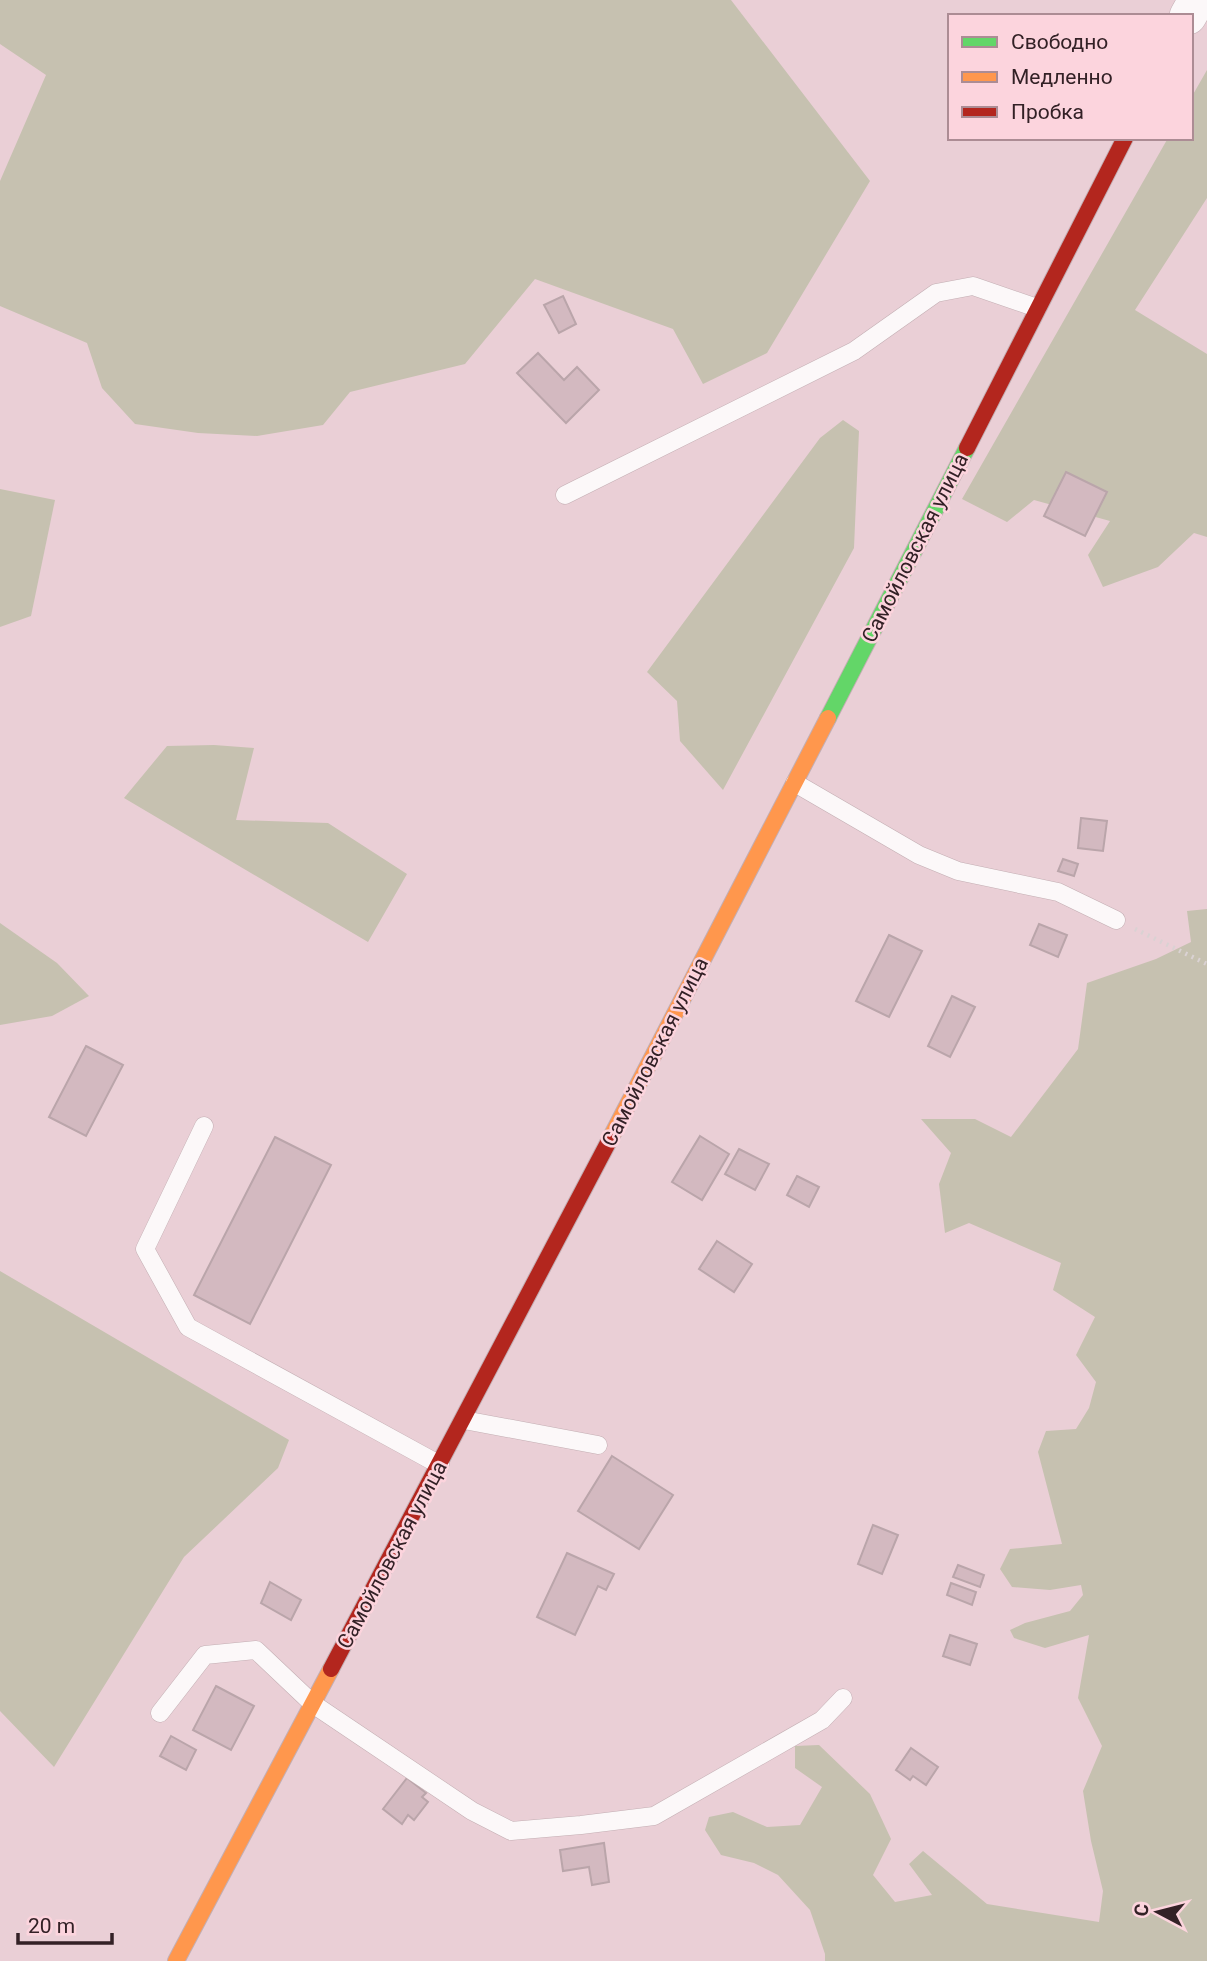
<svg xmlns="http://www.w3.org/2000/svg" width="1207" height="1961" viewBox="0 0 1207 1961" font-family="Roboto,sans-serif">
<rect width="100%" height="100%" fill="#eacfd6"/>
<g fill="#c6c1b0">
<polygon points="0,0 731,0 870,181 767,353 703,384 673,329 535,279 465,364 350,392 323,425 257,436 198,433 135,424 102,388 87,343 0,306 0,181 46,75 0,44"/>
<polygon points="1207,70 1207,198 1135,310 1207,354 1207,537 1194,533 1158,567 1103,587 1088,555 1110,521 1034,500 1007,522 962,499 1168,138 1191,138 1191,98"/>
<polygon points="843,420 859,431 854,548 723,790 680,741 677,701 647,672 820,438"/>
<polygon points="0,489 55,500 31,616 0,627"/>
<polygon points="214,745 254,748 236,820 328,823 407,874 368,942 124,798 167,746"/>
<polygon points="1207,909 1207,1961 825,1961 825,1954 810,1910 778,1875 754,1863 721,1855 705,1830 709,1817 733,1812 767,1827 800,1825 822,1787 795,1768 795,1746 819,1745 870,1794 891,1839 873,1875 895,1902 932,1895 909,1864 923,1851 987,1904 1099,1922 1103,1891 1091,1841 1083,1791 1102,1746 1078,1698 1089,1635 1045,1648 1014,1638 1010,1630 1025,1623 1070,1611 1083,1595 1081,1585 1050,1590 1012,1587 1000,1569 1010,1549 1062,1544 1038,1452 1046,1431 1076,1429 1089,1408 1096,1382 1076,1355 1095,1317 1053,1290 1061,1263 969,1223 945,1233 939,1184 951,1153 921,1119 975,1119 1011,1137 1078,1049 1087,983 1156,959 1191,942 1187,911"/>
<polygon points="0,923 57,963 89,996 52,1016 0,1025"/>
<polygon points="0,1271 289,1440 278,1468 184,1557 54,1767 0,1711"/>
</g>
<g fill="#d3b9c0" stroke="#baa5aa" stroke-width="2">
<polygon points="563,296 576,324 559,333 544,305"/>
<polygon points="538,353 564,380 577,367 599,390 566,423 517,373"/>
<polygon points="1066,472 1107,492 1085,536 1044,516"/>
<polygon points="1081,818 1107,821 1103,851 1078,848"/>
<polygon points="1063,859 1078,864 1074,876 1058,871"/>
<polygon points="1039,924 1067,935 1058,957 1030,945"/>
<polygon points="889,935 922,951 889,1017 856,1001"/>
<polygon points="952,996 975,1007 950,1057 928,1046"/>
<polygon points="86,1046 123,1065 86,1136 49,1117"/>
<polygon points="700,1136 729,1154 702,1200 672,1182"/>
<polygon points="275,1137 331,1165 250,1324 194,1295"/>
<polygon points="739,1149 769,1164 755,1190 725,1174"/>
<polygon points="797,1176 819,1187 809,1207 787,1195"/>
<polygon points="717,1241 752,1264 734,1292 699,1269"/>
<polygon points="612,1456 673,1495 639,1549 578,1511"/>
<polygon points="873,1525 898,1535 882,1574 858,1564"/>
<polygon points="567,1553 614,1574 606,1590 598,1586 575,1635 537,1617"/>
<polygon points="958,1565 984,1575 980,1587 953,1577"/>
<polygon points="270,1582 301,1600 291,1620 261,1603"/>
<polygon points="951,1583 976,1592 972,1605 947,1595"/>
<polygon points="950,1635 977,1644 970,1665 943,1656"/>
<polygon points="216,1686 254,1706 231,1750 193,1730"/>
<polygon points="171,1736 196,1750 186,1770 160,1756"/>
<polygon points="911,1748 938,1767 926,1785 913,1776 910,1780 896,1770"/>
<polygon points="407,1778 426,1793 422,1797 428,1802 414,1820 408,1815 402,1824 383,1809"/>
<polygon points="604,1843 609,1882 592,1885 589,1867 563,1871 560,1850"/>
</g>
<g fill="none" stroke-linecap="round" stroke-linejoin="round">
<defs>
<g id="lane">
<polyline points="565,495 854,351 936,293 973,286 1037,308"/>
<polyline points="795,783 919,855 958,871 1058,892 1116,920"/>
<polyline points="204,1126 145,1249 188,1327 440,1465"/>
<polyline points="464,1420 598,1445"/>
<polyline points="160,1713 205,1655 256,1650 313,1704 472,1811 511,1831 581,1825 654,1816 822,1720 843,1698"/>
</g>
<polyline id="street" points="1188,16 1197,0"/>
<polyline id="fast" points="828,718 967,448"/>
<g id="slow">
<polyline points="609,1141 828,718"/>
<polyline points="176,1961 331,1669"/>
</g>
<g id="jam">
<polyline points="967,448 1125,138"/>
<polyline points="331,1669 609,1141"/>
</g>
</defs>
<use href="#lane" stroke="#c3aeb3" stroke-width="19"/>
<use href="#street" stroke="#c3aeb3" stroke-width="38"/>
<use href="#fast" stroke="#c3aeb3" stroke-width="18"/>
<use href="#slow" stroke="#c3aeb3" stroke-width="18"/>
<use href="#jam" stroke="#c3aeb3" stroke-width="18"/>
<polyline stroke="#dad2d3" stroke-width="4.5" stroke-dasharray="2 5" stroke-linecap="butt" points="1135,929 1207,964"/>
<use href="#lane" stroke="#fcf8f9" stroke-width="18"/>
<use href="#street" stroke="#fcf8f9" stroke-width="37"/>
<use href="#fast" stroke="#63d668" stroke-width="16"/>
<use href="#slow" stroke="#ff974d" stroke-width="16"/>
<use href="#jam" stroke="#b3261e" stroke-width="16"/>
</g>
<g text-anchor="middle" stroke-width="5" stroke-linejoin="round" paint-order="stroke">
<g font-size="21" fill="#332126" stroke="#fcd4dd">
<text transform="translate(915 548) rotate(-63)" y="7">Самойловская улица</text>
<text transform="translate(655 1052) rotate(-63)" y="7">Самойловская улица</text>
<text transform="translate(392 1555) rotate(-62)" y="7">Самойловская улица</text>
</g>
</g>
<rect x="948" y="14" width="245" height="126" fill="#fcd4dd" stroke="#ac8c94" stroke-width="2"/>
<rect x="962" y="37" width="35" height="10" fill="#63d668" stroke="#ac8c94" stroke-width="2"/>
<text x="1011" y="49" font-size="21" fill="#332126">Свободно</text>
<rect x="962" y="72" width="35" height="10" fill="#ff974d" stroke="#ac8c94" stroke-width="2"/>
<text x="1011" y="84" font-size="21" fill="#332126">Медленно</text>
<rect x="962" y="107" width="35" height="10" fill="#b3261e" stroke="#ac8c94" stroke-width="2"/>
<text x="1011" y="119" font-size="21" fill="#332126">Пробка</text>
<g transform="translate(1158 1912) rotate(277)" stroke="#fcd4dd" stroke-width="5" paint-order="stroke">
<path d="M0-5L12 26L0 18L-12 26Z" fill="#332126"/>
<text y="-10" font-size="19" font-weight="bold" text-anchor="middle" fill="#332126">С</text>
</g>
<path d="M18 1933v10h94v-10" fill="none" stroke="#332126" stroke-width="3.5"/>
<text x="28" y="1933" font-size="21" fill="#332126" stroke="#fcd4dd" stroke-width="5" paint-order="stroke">20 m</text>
</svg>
